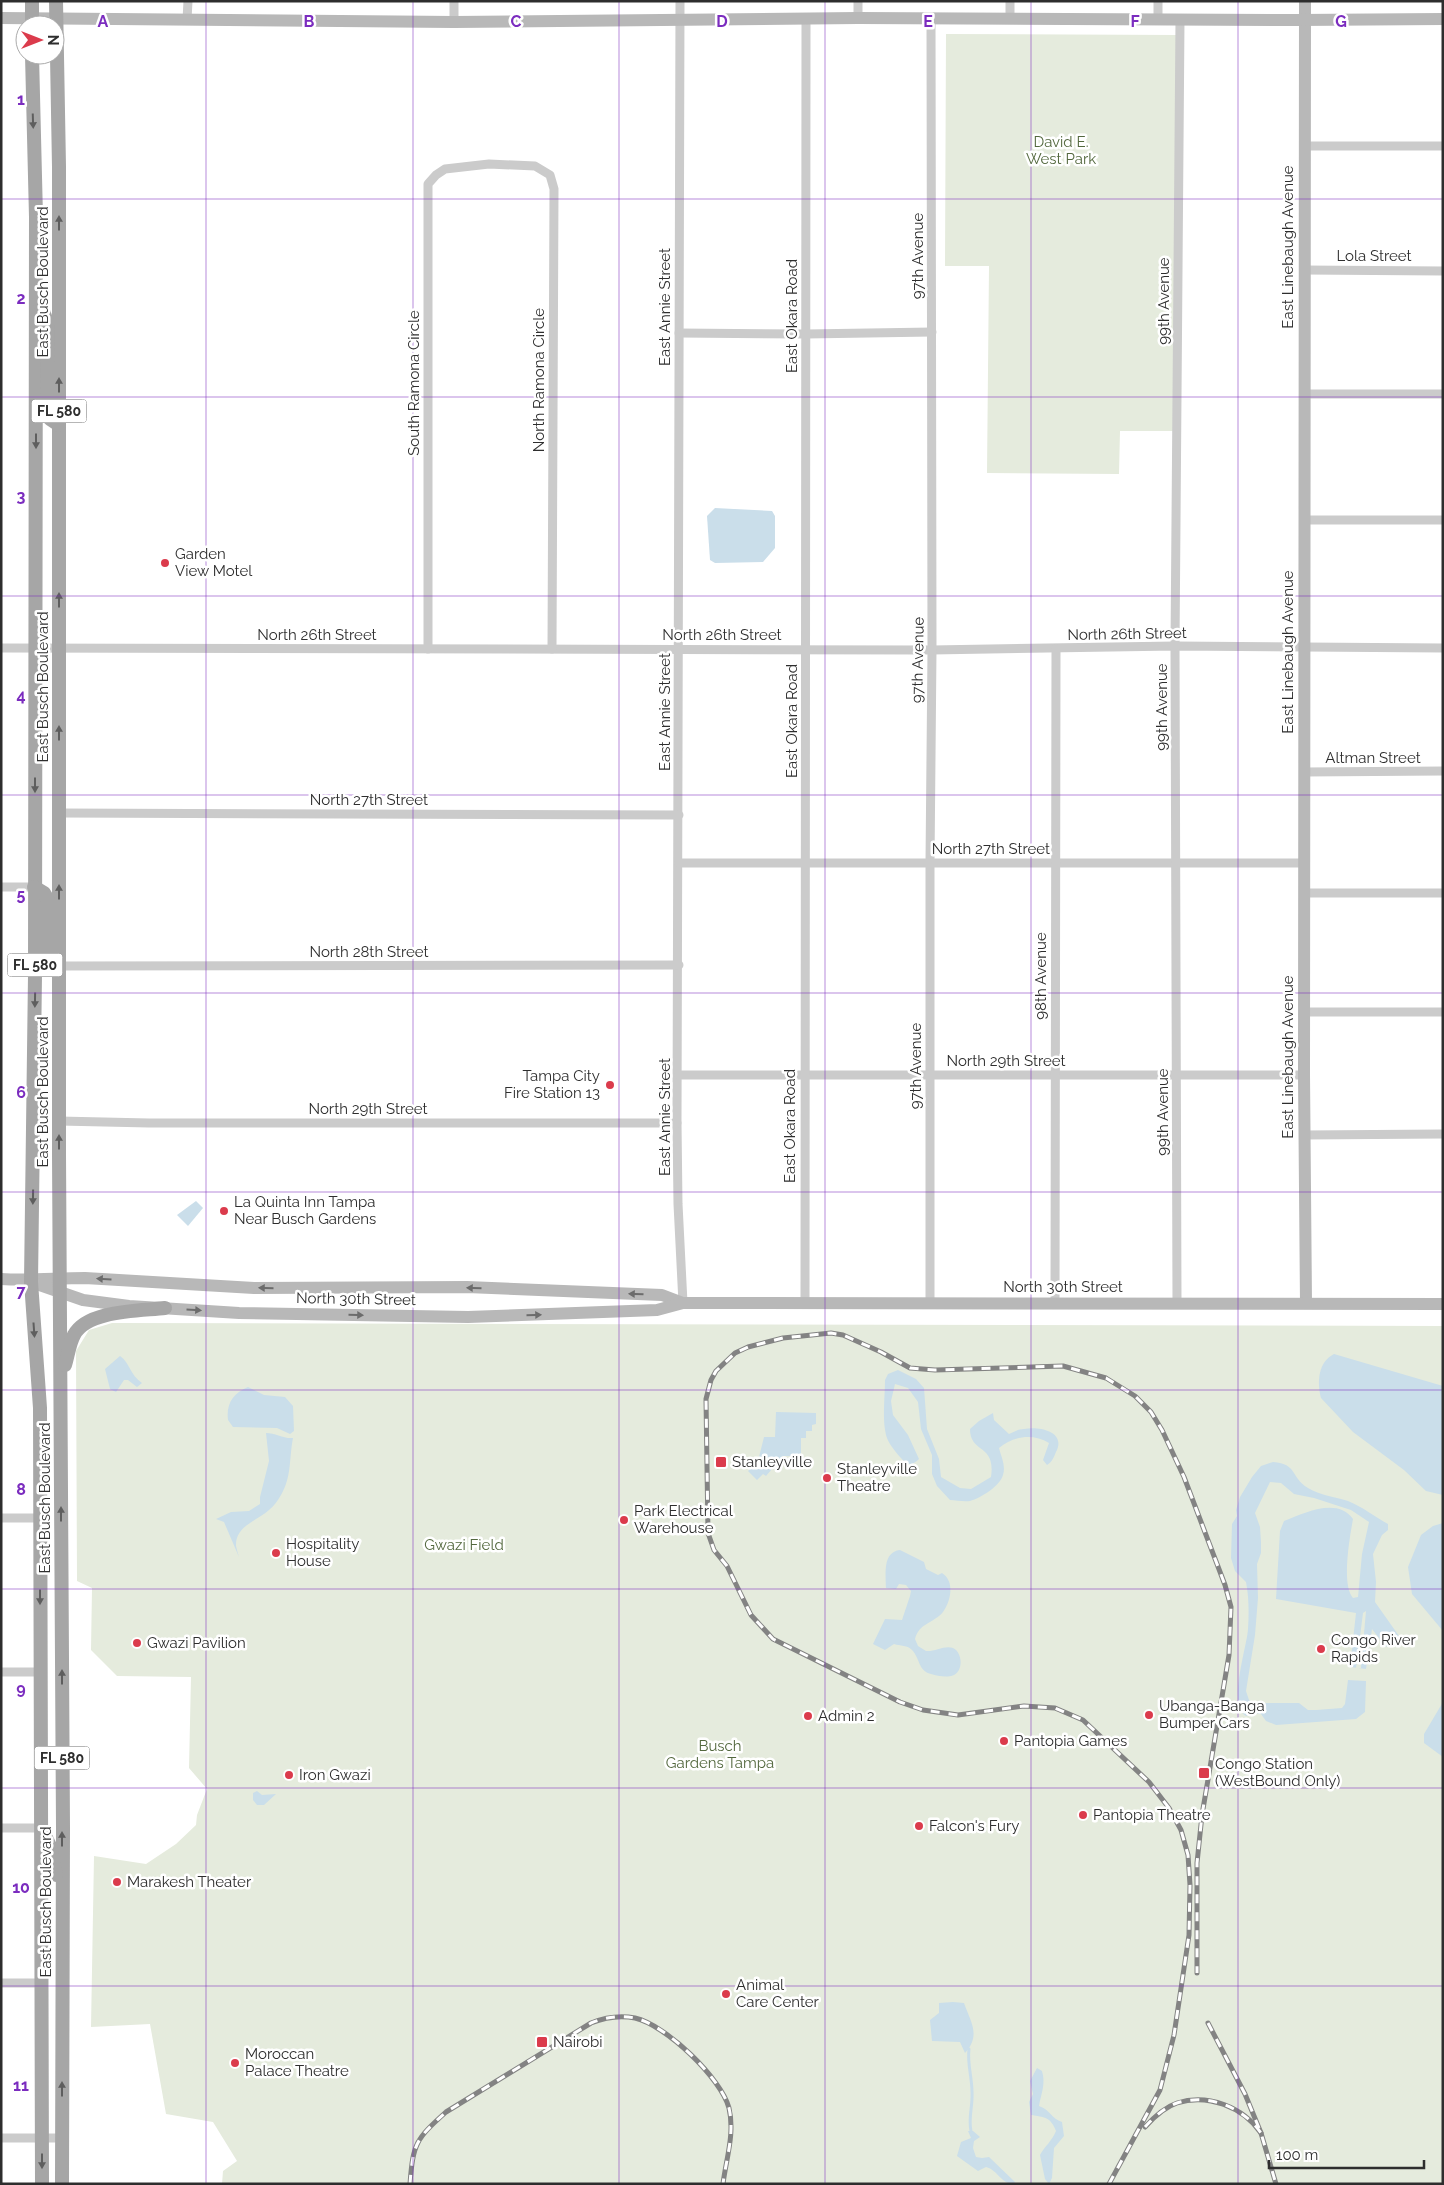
<svg xmlns="http://www.w3.org/2000/svg" width="1444" height="2185" viewBox="0 0 1444 2185" font-family="Raleway,sans-serif">
<rect width="100%" height="100%" fill="#fff"/>
<g fill="#e5ebdd">
<polygon points="946,34 1177,35 1174,431 1120,431 1119,474 987,473 989,266 945,266"/>
<polygon points="112,1323 1443,1326 1443,2184 222,2184 223,2171 237,2161 213,2122 166,2114 150,2024 91,2027 94,1856 146,1864 176,1844 196,1825 197,1815 207,1789 189,1768 191,1677 117,1676 91,1650 92,1588 77,1581 76,1351 89,1330"/>
</g>
<g fill="#cadeea" fill-rule="evenodd">
<polygon points="715,508 772,511 775,516 775,548 763,562 715,563 710,560 707,516"/>
<polygon points="196,1201 203,1208 188,1226 177,1215"/>
<path d="M1334,1354L1443,1386V1495L1426,1491L1404,1470L1353,1432L1321,1398C1317,1382 1318,1362 1334,1354Z"/>
<path d="M120,1356C130,1363 130,1375 142,1383L137,1387L128,1380H124L116,1392L110,1389L105,1369Z"/>
<path d="M898,1370L916,1379L924,1388L927,1429L939,1459L941,1477L960,1488L971,1489L991,1477C996,1443 970,1454 970,1429L979,1421L993,1413L994,1420L1009,1434C1014,1432 1018,1429 1024,1429C1038,1426 1067,1431 1056,1452C1054,1457 1052,1462 1047,1465L1043,1460L1049,1443C1033,1433 1013,1436 999,1448C1001,1456 1006,1466 1003,1475C1000,1486 981,1498 970,1501C963,1502 956,1500 950,1500L937,1486L932,1474V1455L921,1429L918,1402L908,1388L895,1384L891,1401L893,1415L908,1435L919,1459C911,1467 907,1465 900,1457C895,1451 888,1443 886,1435C882,1418 885,1397 885,1380L888,1374Z"/>
<path d="M248,1387L264,1395L285,1397L293,1406L294,1431L290,1434L277,1428L233,1427L228,1420C226,1404 233,1393 248,1387Z"/>
<polygon points="776,1412 816,1413 816,1424 812,1425 812,1431 806,1431 806,1438 801,1438 801,1456 783,1456 766,1476 763,1474 757,1480 748,1471 758,1461 764,1437 775,1437"/>
<path d="M266,1433C275,1433 284,1439 293,1438C289,1458 292,1476 281,1495C278,1500 274,1506 269,1510C258,1520 235,1526 236,1546C237,1550 238,1554 239,1557L224,1522L216,1519L231,1512L249,1511L260,1504V1497L269,1461Z"/>
<path d="M1273,1462C1298,1464 1290,1477 1308,1488C1320,1495 1335,1497 1348,1501C1363,1507 1375,1517 1388,1524V1530L1382,1535L1373,1554L1376,1582L1375,1602L1399,1636L1386,1647L1372,1629L1366,1669L1350,1667L1356,1613L1276,1599L1280,1531L1284,1521C1305,1513 1337,1497 1353,1519C1350,1536 1341,1585 1353,1598L1358,1597L1362,1554L1369,1522L1351,1510L1314,1498L1294,1494L1281,1483L1270,1482L1255,1513L1260,1527L1261,1542V1553L1257,1564L1258,1598L1255,1635L1246,1691L1249,1700L1255,1703H1299L1308,1710H1316L1342,1708L1345,1704L1348,1680L1366,1681L1365,1712L1356,1719L1276,1725L1266,1721L1261,1714L1255,1713L1246,1716C1227,1706 1247,1647 1248,1629C1249,1614 1249,1597 1246,1582L1235,1571L1231,1558L1232,1524L1237,1516L1236,1510L1240,1497L1252,1477L1261,1466ZM1366,1611L1361,1668H1356L1363,1613Z"/>
<polygon points="1443,1523 1443,1631 1412,1594 1408,1567 1421,1535 1433,1526"/>
<path d="M900,1550L924,1562L926,1569L938,1575L942,1573C955,1581 951,1601 943,1612C934,1623 919,1623 915,1639L918,1646L926,1651C934,1652 945,1645 953,1648C962,1652 964,1670 954,1675C947,1678 938,1676 931,1674C918,1671 920,1658 912,1650C908,1645 900,1646 894,1644L885,1650L873,1644L885,1619L902,1620L910,1596L911,1591L906,1585L899,1584L896,1589L886,1588C886,1575 882,1552 900,1550Z"/>
<polygon points="1443,1702 1443,1757 1424,1743 1424,1734"/>
<polygon points="257,1791 262,1795 276,1794 264,1805 257,1805 253,1800 253,1793"/>
<path d="M953,2002L964,2003C971,2023 981,2035 965,2053L960,2042L932,2041L930,2020L939,2013V2003Z"/>
<path d="M1037,2068L1042,2071C1046,2084 1041,2094 1039,2106C1049,2109 1052,2119 1062,2122L1064,2136L1054,2148L1052,2178L1049,2184L1045,2179L1040,2155C1045,2146 1052,2141 1056,2131C1051,2117 1044,2117 1031,2115L1029,2102L1033,2094L1030,2081Z"/>
<path d="M968,2131H973L980,2137L974,2141L973,2148L976,2157L982,2158L989,2157L1015,2182L1014,2184C1001,2184 998,2170 986,2167L978,2171L957,2156L961,2142L971,2138Z"/>
</g>
<g fill="none" stroke-linecap="round" stroke-linejoin="round">
<path stroke="#cadeea" stroke-width="3" d="M969,2049C967,2063 972,2077 972,2092C973,2106 968,2117 971,2131"/>
<g stroke="#cbcbcb" stroke-width="9">
<polyline points="680,1 677,1123 678,1204 683,1303"/>
<polyline points="858,1 858,18"/>
<polyline points="1010,1 1010,18"/>
<polyline points="1158,19 1158,1"/>
<polyline points="187,20 188,1"/>
<polyline points="454,22 454,1"/>
<polyline points="1304,146 1443,146"/>
<polyline points="1304,270 1443,271"/>
<polyline points="679,333 806,334 932,332"/>
<polyline points="1304,394 1443,394"/>
<polyline points="1304,520 1443,520"/>
<polyline points="1,648 932,650 1175,646 1443,648"/>
<polyline points="428,649 428,184 436,175 445,169 489,164 535,166 550,175 554,189 552,649"/>
<polyline points="1304,772 1443,771"/>
<polyline points="59,813 679,815"/>
<polyline points="679,863 1304,863"/>
<polyline points="1,887 34,887"/>
<polyline points="1304,893 1443,893"/>
<polyline points="59,966 679,965"/>
<polyline points="1304,1012 1443,1012"/>
<polyline points="679,1075 1304,1075"/>
<polyline points="59,1121 149,1123 677,1123"/>
<polyline points="1305,1135 1443,1134"/>
<polyline points="805,1303 806,19"/>
<polyline points="930,1303 930,863 932,650 931,18"/>
<polyline points="1055,1303 1056,649"/>
<polyline points="1177,1303 1175,646 1180,20"/>
<polyline points="1,1518 40,1518"/>
<polyline points="1,1672 40,1672"/>
<polyline points="1,1828 42,1828"/>
<polyline points="1,1983 42,1983"/>
<polyline points="1,2138 61,2138"/>
</g>
<g stroke="#b8b8b8" stroke-width="12">
<polyline points="1305,1 1304,1075 1306,1303"/>
<polyline points="1,18 454,22 858,18 1297,20 1443,19"/>
<path d="M1,1279C31,1281 56,1278 85,1278L254,1288L467,1287L662,1295L683,1303"/>
<polyline points="31,1282 83,1300 129,1306 239,1313 468,1317 657,1310 683,1303 1443,1304"/>
</g>
<g stroke="#a6a6a6" stroke-width="14">
<polyline points="56,1 59,167 59,1155 63,1828 62,2184"/>
<polyline points="32,25 32,1"/>
<polyline points="32,55 36,217 35,975 31,1282 40,1408 42,2184"/>
<polyline points="39,300 47,322 48,413 50,419 59,425"/>
<polyline points="34,887 44,893 48,900 48,956 50,962 59,966"/>
<path d="M65,1365C68,1356 69,1344 74,1335C87,1310 140,1311 165,1308"/>
<polyline points="44,1834 50,1846 56,1875"/>
</g>
<defs>
<g id="rail">
<polyline points="1208,2023 1245,2094 1261,2133 1276,2184"/>
<path d="M1145,2127C1154,2117 1165,2107 1177,2103C1208,2093 1243,2107 1261,2133"/>
<path d="M410,2184C413,2143 416,2139 446,2112L591,2023C606,2017 619,2015 635,2018C666,2025 721,2078 729,2108C735,2134 726,2159 723,2184"/>
<polyline points="1109,2184 1160,2090 1174,2035 1189,1935 1190,1885 1188,1855 1181,1830 1169,1808 1149,1782 1083,1720 1055,1708 1024,1706 958,1715 923,1710 900,1702 773,1639 751,1615 727,1566 714,1550 708,1533 706,1399 711,1380 716,1371 735,1353 748,1347 783,1338 831,1333 843,1335 881,1352 910,1368 935,1370 1063,1366 1106,1378 1135,1396 1151,1412 1162,1430 1184,1477 1225,1585 1231,1607 1229,1655 1202,1815 1197,1863 1197,1973"/>
</g>
</defs>
<use href="#rail" stroke="#838383" stroke-width="5"/>
<use href="#rail" stroke="#fff" stroke-width="3" stroke-dasharray="9" stroke-linecap="butt"/>
</g>
<defs><path id="oneway-solid" d="M-6-.8H1V-3.2L6.5 0L1 3.2V.8H-6Z" transform="scale(1.25)"/></defs>
<g fill="#5e5e5e">
<use href="#oneway-solid" transform="translate(33 121) rotate(88)"/>
<use href="#oneway-solid" transform="translate(59 223) rotate(-90)"/>
<use href="#oneway-solid" transform="translate(59 385) rotate(-90)"/>
<use href="#oneway-solid" transform="translate(36 441) rotate(90)"/>
<use href="#oneway-solid" transform="translate(59 600) rotate(-90)"/>
<use href="#oneway-solid" transform="translate(59 733) rotate(-90)"/>
<use href="#oneway-solid" transform="translate(35 785) rotate(90)"/>
<use href="#oneway-solid" transform="translate(59 892) rotate(-90)"/>
<use href="#oneway-solid" transform="translate(35 1000) rotate(91)"/>
<use href="#oneway-solid" transform="translate(59 1142) rotate(-90)"/>
<use href="#oneway-solid" transform="translate(33 1197) rotate(91)"/>
<use href="#oneway-solid" transform="translate(34 1330) rotate(86)"/>
<use href="#oneway-solid" transform="translate(61 1514) rotate(-90)"/>
<use href="#oneway-solid" transform="translate(40 1597) rotate(90)"/>
<use href="#oneway-solid" transform="translate(62 1677) rotate(-90)"/>
<use href="#oneway-solid" transform="translate(62 1839) rotate(-90)"/>
<use href="#oneway-solid" transform="translate(62 2089) rotate(-90)"/>
<use href="#oneway-solid" transform="translate(42 2161) rotate(90)"/>
</g>
<g fill="#6c6c6c">
<use href="#oneway-solid" transform="translate(104 1279) rotate(-176)"/>
<use href="#oneway-solid" transform="translate(266 1288) rotate(-179)"/>
<use href="#oneway-solid" transform="translate(474 1288) rotate(-178)"/>
<use href="#oneway-solid" transform="translate(636 1294) rotate(-178)"/>
<use href="#oneway-solid" transform="translate(194 1310) rotate(4)"/>
<use href="#oneway-solid" transform="translate(356 1315) rotate(1)"/>
<use href="#oneway-solid" transform="translate(534 1315) rotate(-2)"/>
</g>
<path fill="none" stroke="#7b2cbf" stroke-width="1" stroke-opacity="0.55" d="M206,1V2184M413,1V2184M619,1V2184M825,1V2184M1031,1V2184M1238,1V2184M1,199H1443M1,397H1443M1,596H1443M1,795H1443M1,993H1443M1,1192H1443M1,1390H1443M1,1589H1443M1,1788H1443M1,1986H1443"/>
<g fill="#db3b4c" stroke="#fff" stroke-width="2">
<circle cx="165" cy="563" r="5"/>
<circle cx="610" cy="1085" r="5"/>
<circle cx="224" cy="1211" r="5"/>
<rect x="715" y="1456" width="12" height="12" rx="2.5"/>
<circle cx="827" cy="1478" r="5"/>
<circle cx="624" cy="1520" r="5"/>
<circle cx="276" cy="1553" r="5"/>
<circle cx="137" cy="1643" r="5"/>
<circle cx="1321" cy="1649" r="5"/>
<circle cx="1149" cy="1715" r="5"/>
<circle cx="808" cy="1716" r="5"/>
<circle cx="1004" cy="1741" r="5"/>
<rect x="1198" y="1767" width="12" height="12" rx="2.5"/>
<circle cx="289" cy="1775" r="5"/>
<circle cx="1083" cy="1815" r="5"/>
<circle cx="919" cy="1826" r="5"/>
<circle cx="117" cy="1882" r="5"/>
<circle cx="726" cy="1994" r="5"/>
<rect x="536" y="2036" width="12" height="12" rx="2.5"/>
<circle cx="235" cy="2063" r="5"/>
</g>
<g text-anchor="middle" stroke-width="5" stroke-linejoin="round" paint-order="stroke">
<g fill="#fff" stroke="#6d6d6d" stroke-width="1">
<rect x="31.5" y="399.5" width="55" height="23" rx="4"/>
<rect x="7.5" y="953.5" width="55" height="23" rx="4"/>
<rect x="34.5" y="1746.5" width="55" height="23" rx="4"/>
</g>
<g font-size="14" font-weight="bold" fill="#2e2e2e">
<text x="59" y="416">FL 580</text>
<text x="35" y="970">FL 580</text>
<text x="62" y="1763">FL 580</text>
</g>
<g font-size="15" fill="#53683e" stroke="#fff">
<text x="1061" y="147">David E.<tspan x="1061" dy="17">West Park</tspan></text>
<text x="464" y="1550">Gwazi Field</text>
<text x="720" y="1751">Busch<tspan x="720" dy="17">Gardens Tampa</tspan></text>
</g>
<g font-size="15" fill="#2e2e2e" stroke="#fff">
<text transform="translate(1288 247) rotate(-90)" y="5">East Linebaugh Avenue</text>
<text transform="translate(918 256) rotate(-90)" y="5">97th Avenue</text>
<text x="1374" y="261">Lola Street</text>
<text transform="translate(43 282) rotate(-90)" y="5">East Busch Boulevard</text>
<text transform="translate(1164 301) rotate(-90)" y="5">99th Avenue</text>
<text transform="translate(665 307) rotate(-90)" y="5">East Annie Street</text>
<text transform="translate(792 316) rotate(-90)" y="5">East Okara Road</text>
<text transform="translate(539 380) rotate(-90)" y="5">North Ramona Circle</text>
<text transform="translate(414 383) rotate(-90)" y="5">South Ramona Circle</text>
<text transform="translate(1127 634) rotate(-1)" y="5">North 26th Street</text>
<text x="317" y="640">North 26th Street</text>
<text x="722" y="640">North 26th Street</text>
<text transform="translate(1288 652) rotate(-90)" y="5">East Linebaugh Avenue</text>
<text transform="translate(918 660) rotate(-89)" y="5">97th Avenue</text>
<text transform="translate(43 687) rotate(-90)" y="5">East Busch Boulevard</text>
<text transform="translate(1162 707) rotate(-90)" y="5">99th Avenue</text>
<text transform="translate(665 712) rotate(-90)" y="5">East Annie Street</text>
<text transform="translate(792 721) rotate(-90)" y="5">East Okara Road</text>
<text x="1373" y="763">Altman Street</text>
<text x="369" y="805">North 27th Street</text>
<text x="991" y="854">North 27th Street</text>
<text x="369" y="957">North 28th Street</text>
<text transform="translate(1041 976) rotate(-90)" y="5">98th Avenue</text>
<text transform="translate(1288 1057) rotate(-90)" y="5">East Linebaugh Avenue</text>
<text x="1006" y="1066">North 29th Street</text>
<text transform="translate(916 1066) rotate(-90)" y="5">97th Avenue</text>
<text transform="translate(43 1092) rotate(-90)" y="5">East Busch Boulevard</text>
<text x="368" y="1114">North 29th Street</text>
<text transform="translate(1163 1112) rotate(-90)" y="5">99th Avenue</text>
<text transform="translate(665 1117) rotate(-90)" y="5">East Annie Street</text>
<text transform="translate(790 1126) rotate(-90)" y="5">East Okara Road</text>
<text x="1063" y="1292">North 30th Street</text>
<text transform="translate(356 1299) rotate(1)" y="5">North 30th Street</text>
<text transform="translate(45 1498) rotate(-90)" y="5">East Busch Boulevard</text>
<text transform="translate(46 1902) rotate(-90)" y="5">East Busch Boulevard</text>
</g>
<g font-size="15" fill="#2e2e2e" stroke="#fff" text-anchor="start">
<text x="175" y="559">Garden<tspan x="175" dy="17">View Motel</tspan></text>
<text x="600" y="1081" text-anchor="end">Tampa City<tspan x="600" dy="17">Fire Station 13</tspan></text>
<text x="234" y="1207">La Quinta Inn Tampa<tspan x="234" dy="17">Near Busch Gardens</tspan></text>
<text x="732" y="1467">Stanleyville</text>
<text x="837" y="1474">Stanleyville<tspan x="837" dy="17">Theatre</tspan></text>
<text x="634" y="1516">Park Electrical<tspan x="634" dy="17">Warehouse</tspan></text>
<text x="286" y="1549">Hospitality<tspan x="286" dy="17">House</tspan></text>
<text x="1331" y="1645">Congo River<tspan x="1331" dy="17">Rapids</tspan></text>
<text x="147" y="1648">Gwazi Pavilion</text>
<text x="1159" y="1711">Ubanga-Banga<tspan x="1159" dy="17">Bumper Cars</tspan></text>
<text x="818" y="1721">Admin 2</text>
<text x="1014" y="1746">Pantopia Games</text>
<text x="1215" y="1769">Congo Station<tspan x="1215" dy="17">(WestBound Only)</tspan></text>
<text x="299" y="1780">Iron Gwazi</text>
<text x="1093" y="1820">Pantopia Theatre</text>
<text x="929" y="1831">Falcon's Fury</text>
<text x="127" y="1887">Marakesh Theater</text>
<text x="736" y="1990">Animal<tspan x="736" dy="17">Care Center</tspan></text>
<text x="553" y="2047">Nairobi</text>
<text x="245" y="2059">Moroccan<tspan x="245" dy="17">Palace Theatre</tspan></text>
</g>
</g>
<g font-size="16" text-anchor="middle" font-weight="bold" fill="#7b2cbf" stroke="#fff" stroke-width="5" stroke-linejoin="round" paint-order="stroke">
<text x="103" y="27">A</text>
<text x="309" y="27">B</text>
<text x="516" y="27">C</text>
<text x="722" y="27">D</text>
<text x="928" y="27">E</text>
<text x="1135" y="27">F</text>
<text x="1341" y="27">G</text>
<text x="21" y="105">1</text>
<text x="21" y="304">2</text>
<text x="21" y="502">3</text>
<text x="21" y="701">4</text>
<text x="21" y="900">5</text>
<text x="21" y="1098">6</text>
<text x="21" y="1297">7</text>
<text x="21" y="1495">8</text>
<text x="21" y="1694">9</text>
<text x="21" y="1893">10</text>
<text x="21" y="2091">11</text>
</g>
<rect width="1444" height="2185" fill="none" stroke="#2e2e2e" stroke-width="5"/>
<g transform="translate(40 40) rotate(90)"><circle r="24" fill="#ffffff" stroke="#ababab"/>
<path d="M0-4L9 19L0 12L-9 19Z" fill="#db3b4c"/>
<text y="-8" font-size="14" font-weight="bold" text-anchor="middle" fill="#2e2e2e">N</text>
</g>
<path d="M1269 2160v8h155v-8" fill="none" stroke="#2e2e2e" stroke-width="2.5"/>
<text x="1276" y="2160" font-size="15" fill="#2e2e2e" stroke="#ffffff" stroke-width="4" paint-order="stroke">100 m</text>
</svg>
